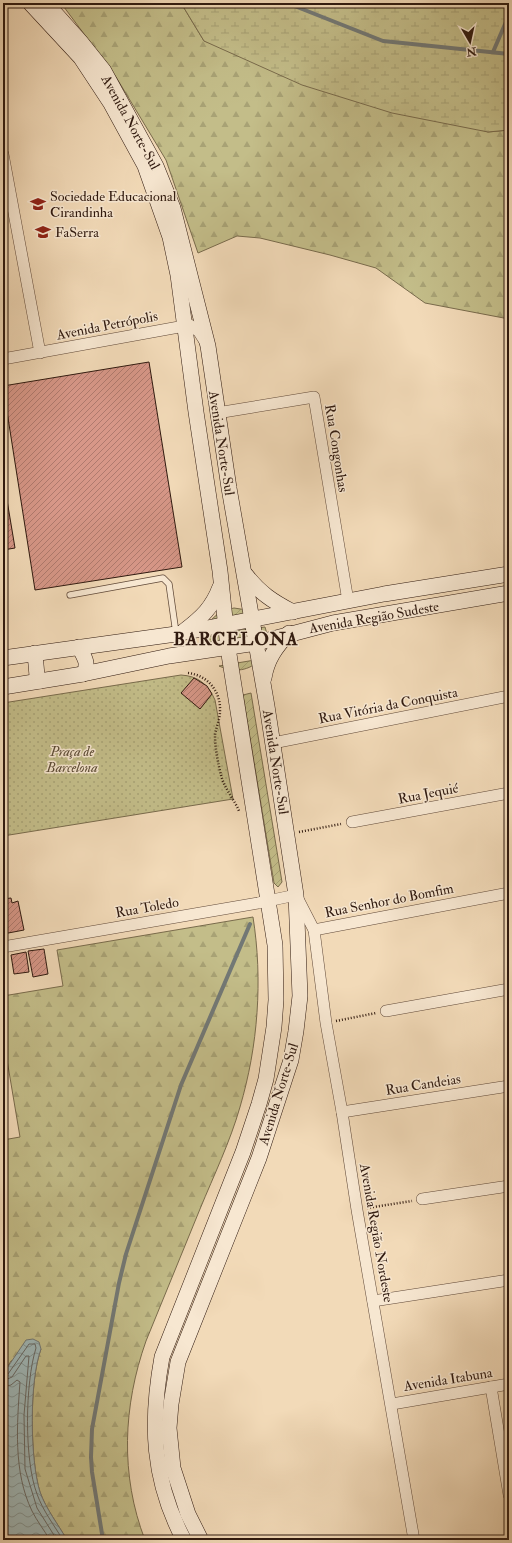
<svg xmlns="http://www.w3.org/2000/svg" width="512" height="1543" viewBox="0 0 512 1543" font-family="'IM FELL Double Pica',serif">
<defs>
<pattern id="forest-firs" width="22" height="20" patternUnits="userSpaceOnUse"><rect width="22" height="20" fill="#c3bd89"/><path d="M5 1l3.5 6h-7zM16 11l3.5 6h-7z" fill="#a8a275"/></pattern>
<pattern id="wetland-marsh" width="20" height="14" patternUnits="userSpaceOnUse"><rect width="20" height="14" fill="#c3bd89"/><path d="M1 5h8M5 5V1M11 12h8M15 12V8" fill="none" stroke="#a8a275"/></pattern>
<pattern id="park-dots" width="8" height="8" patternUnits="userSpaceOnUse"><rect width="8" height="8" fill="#c3bd89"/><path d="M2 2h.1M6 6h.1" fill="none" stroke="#a8a275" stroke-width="1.8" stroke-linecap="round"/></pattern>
<pattern id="garden-furrows" width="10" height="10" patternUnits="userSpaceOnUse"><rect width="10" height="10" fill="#c3bd89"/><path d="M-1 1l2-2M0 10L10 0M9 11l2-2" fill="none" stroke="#a8a275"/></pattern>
<pattern id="water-waves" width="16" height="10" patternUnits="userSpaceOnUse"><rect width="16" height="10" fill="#9fb8b9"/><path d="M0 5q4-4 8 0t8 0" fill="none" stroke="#829595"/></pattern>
<pattern id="building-hatch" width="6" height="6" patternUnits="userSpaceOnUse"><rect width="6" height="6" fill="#d79788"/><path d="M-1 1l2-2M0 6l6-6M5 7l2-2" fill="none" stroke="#af7a6e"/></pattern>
</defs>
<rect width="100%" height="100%" fill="#f2dab8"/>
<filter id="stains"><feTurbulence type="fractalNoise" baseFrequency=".005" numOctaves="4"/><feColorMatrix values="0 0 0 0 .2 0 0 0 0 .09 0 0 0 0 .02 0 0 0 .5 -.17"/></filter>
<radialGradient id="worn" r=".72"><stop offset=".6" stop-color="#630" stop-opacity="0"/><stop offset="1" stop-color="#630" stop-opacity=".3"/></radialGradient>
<g fill="url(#forest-firs)" stroke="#796b4c">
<polygon points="61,3 181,3 204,41 488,132 509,130 509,319 425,303 376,268 330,255 260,238 237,236 198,253 166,160 116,77"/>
<path d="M253,917C263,980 258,1046 240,1107C230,1142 214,1175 200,1209C182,1253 164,1297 146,1341C123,1406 120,1475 145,1540H67C58,1524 46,1509 40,1492C30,1460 29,1381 41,1349L11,1361L3,1374V1140L20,1137L3,1036V996L63,986L57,950Z"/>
</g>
<polygon fill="url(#wetland-marsh)" stroke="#796b4c" points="181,3 509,3 509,130 488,132 392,113 302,85 204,41"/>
<path fill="url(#park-dots)" stroke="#796b4c" d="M181,675C198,676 208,684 215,700L233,799L3,836V703Z"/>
<g fill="url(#garden-furrows)" stroke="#796b4c">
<polygon points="234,608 247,610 253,613 211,620 221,611"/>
<polygon points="265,627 267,634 205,645 204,638 234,631"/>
<path d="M261,659C249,671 235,673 219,666Z"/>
<polygon points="251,693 282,882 278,887 274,883 243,695"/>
</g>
<path fill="url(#water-waves)" stroke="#727875" d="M33,1339L39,1342L41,1349C29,1381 30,1460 40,1492C46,1509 58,1524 67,1540H3V1374L26,1340Z"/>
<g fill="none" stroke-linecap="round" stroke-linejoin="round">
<g stroke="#676864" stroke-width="1">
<path d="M3,1376L8,1374L29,1344H35L36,1348C25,1383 24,1460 37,1494C43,1511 54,1525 63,1540"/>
<polyline points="3,1381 12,1377 26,1356 29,1356 24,1415 25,1469 37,1508 57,1540"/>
<path d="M3,1387L11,1385L17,1380L20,1382C17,1424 13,1472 32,1511C37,1521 44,1530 50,1540"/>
</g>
<g stroke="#727875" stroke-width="4">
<polyline points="287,3 383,41 509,54"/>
<polyline points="493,52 509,15"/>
<polyline points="103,1540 92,1472 91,1457 92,1429 119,1283 126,1254 181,1085 250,924"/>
</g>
</g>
<g fill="url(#building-hatch)" stroke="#2f190f">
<polygon points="149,362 182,567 35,590 3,386"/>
<polygon points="3,476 15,548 3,550"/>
<polygon points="194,678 207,686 212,694 200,709 181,693"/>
<polygon points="11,898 12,903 18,901 24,930 3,934 3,899"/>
<polygon points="44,949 48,974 33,977 28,951"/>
<polygon points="26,952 29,972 14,974 11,955"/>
</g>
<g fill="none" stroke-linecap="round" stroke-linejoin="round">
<defs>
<polyline id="lane" points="70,595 163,578 169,584 176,633"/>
<g id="street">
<polyline points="3,154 40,353"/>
<polyline points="3,359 190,325 199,332 204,340"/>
<polyline points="217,413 314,397 348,601"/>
<polyline points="273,743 509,696"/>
<polyline points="352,822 509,793"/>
<polyline points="314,930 509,893"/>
<polyline points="3,947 258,903 296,895 314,930 326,1023 342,1112 357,1210 414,1540"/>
<polyline points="386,1011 509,989"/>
<polyline points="342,1112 509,1086"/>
<polyline points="422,1199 509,1186"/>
<polyline points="373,1301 509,1280"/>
<polyline points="491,1387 509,1495"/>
<polyline points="392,1404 509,1384"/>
</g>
<g id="secondary">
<path d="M30,3L81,58L110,102L145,166L170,237L178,275L196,412L220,571L228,648L275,945L276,1000L274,1027L266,1079L259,1104L243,1152L162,1357C150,1423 152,1480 184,1540"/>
<polyline points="46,3 80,41 104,71 156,166 173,208 208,346 229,488 267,706 296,895 300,996 296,1031 291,1060 259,1158 178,1362 171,1404 169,1428 173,1468 188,1514 201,1540"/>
<path d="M246,575C260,593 272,601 293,612"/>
<path d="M184,631C202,617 212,608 220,587"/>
<path d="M79,647C84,657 90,664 83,674"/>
<polyline points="35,653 37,676 40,681"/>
<polyline points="3,658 176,634 384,594 509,574"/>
<path d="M264,678C267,659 276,647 289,633"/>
<polyline points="3,687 83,674 169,656 257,643 333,623 509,593"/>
</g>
</defs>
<use href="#lane" stroke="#604939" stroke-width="7"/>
<use href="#street" stroke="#604939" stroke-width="12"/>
<use href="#secondary" stroke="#2f190f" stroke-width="16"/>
<g stroke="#2f190f" stroke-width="2.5" stroke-dasharray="1 2" stroke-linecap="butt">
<path d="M188,673C207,675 221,691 220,711C220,720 216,727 215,735C215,748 218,763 221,775C224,788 234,799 239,811"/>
<polyline points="299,832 341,824"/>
<polyline points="336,1021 376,1013"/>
<polyline points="367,1208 412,1201"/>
</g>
<use href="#lane" stroke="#f7e7d1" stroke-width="5.5"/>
<use href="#street" stroke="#f7e7d1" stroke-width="11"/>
<use href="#secondary" stroke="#f7e7d1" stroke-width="15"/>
</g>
<defs>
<symbol id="school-bare" viewBox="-9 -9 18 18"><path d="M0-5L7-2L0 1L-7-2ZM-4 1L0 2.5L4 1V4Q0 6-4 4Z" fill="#8f2418" stroke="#f7e7d1" stroke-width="2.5" paint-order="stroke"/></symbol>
<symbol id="university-bare" viewBox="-9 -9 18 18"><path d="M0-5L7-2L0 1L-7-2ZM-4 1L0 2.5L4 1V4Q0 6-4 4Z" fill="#8f2418" stroke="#f7e7d1" stroke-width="2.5" paint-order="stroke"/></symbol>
</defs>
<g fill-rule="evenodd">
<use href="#school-bare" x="27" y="193" width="22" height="22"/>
<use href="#university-bare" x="32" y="221" width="22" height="22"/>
</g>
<g text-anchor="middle" stroke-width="3" stroke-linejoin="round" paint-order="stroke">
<g font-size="14" fill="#2f190f" stroke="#f7e7d1">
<text transform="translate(131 122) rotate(61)" y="5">Avenida Norte-Sul</text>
<text transform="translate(107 325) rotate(-11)" y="5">Avenida Petrópolis</text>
<text transform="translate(222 443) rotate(81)" y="5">Avenida Norte-Sul</text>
<text transform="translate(337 448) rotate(81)" y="5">Rua Congonhas</text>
<text transform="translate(374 617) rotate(-10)" y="5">Avenida Região Sudeste</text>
<text transform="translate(388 705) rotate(-11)" y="5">Rua Vitória da Conquista</text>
<text transform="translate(276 762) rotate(81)" y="5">Avenida Norte-Sul</text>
<text transform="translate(428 793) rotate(-11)" y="5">Rua Jequié</text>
<text transform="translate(389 900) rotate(-11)" y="5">Rua Senhor do Bomfim</text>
<text transform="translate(147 907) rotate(-10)" y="5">Rua Toledo</text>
<text transform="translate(423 1084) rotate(-9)" y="5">Rua Candeias</text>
<text transform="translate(278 1094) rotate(-73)" y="5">Avenida Norte-Sul</text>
<text transform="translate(377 1233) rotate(80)" y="5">Avenida Região Nordeste</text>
<text transform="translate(448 1379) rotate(-9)" y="5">Avenida Itabuna</text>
</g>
<g font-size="14" fill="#2f190f" stroke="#f7e7d1" text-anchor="start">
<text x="50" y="201">Sociedade Educacional<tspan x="50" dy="16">Cirandinha</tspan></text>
<text x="55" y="237">FaSerra</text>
</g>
<g font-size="14" font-style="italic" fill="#5b4a34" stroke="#f7e7d1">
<text x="72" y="756">Praça de<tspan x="72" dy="16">Barcelona</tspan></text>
</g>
<g font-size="18" font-weight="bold" letter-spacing="1" fill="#2f190f" stroke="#f7e7d1">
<text x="236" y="645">BARCELONA</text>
</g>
</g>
<rect width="512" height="1543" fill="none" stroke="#f2dab8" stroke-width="16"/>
<rect x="4" y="4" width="504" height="1535" fill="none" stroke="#2f190f" stroke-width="2"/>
<rect x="8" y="8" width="496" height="1527" fill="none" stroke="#2f190f"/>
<g transform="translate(470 42) rotate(171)" stroke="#f7e7d1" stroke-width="3" paint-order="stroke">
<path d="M0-3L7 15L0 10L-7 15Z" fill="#2f190f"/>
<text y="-6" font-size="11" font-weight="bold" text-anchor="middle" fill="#2f190f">N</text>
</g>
<rect width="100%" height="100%" filter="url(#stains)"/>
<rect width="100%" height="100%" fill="url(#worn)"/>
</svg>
